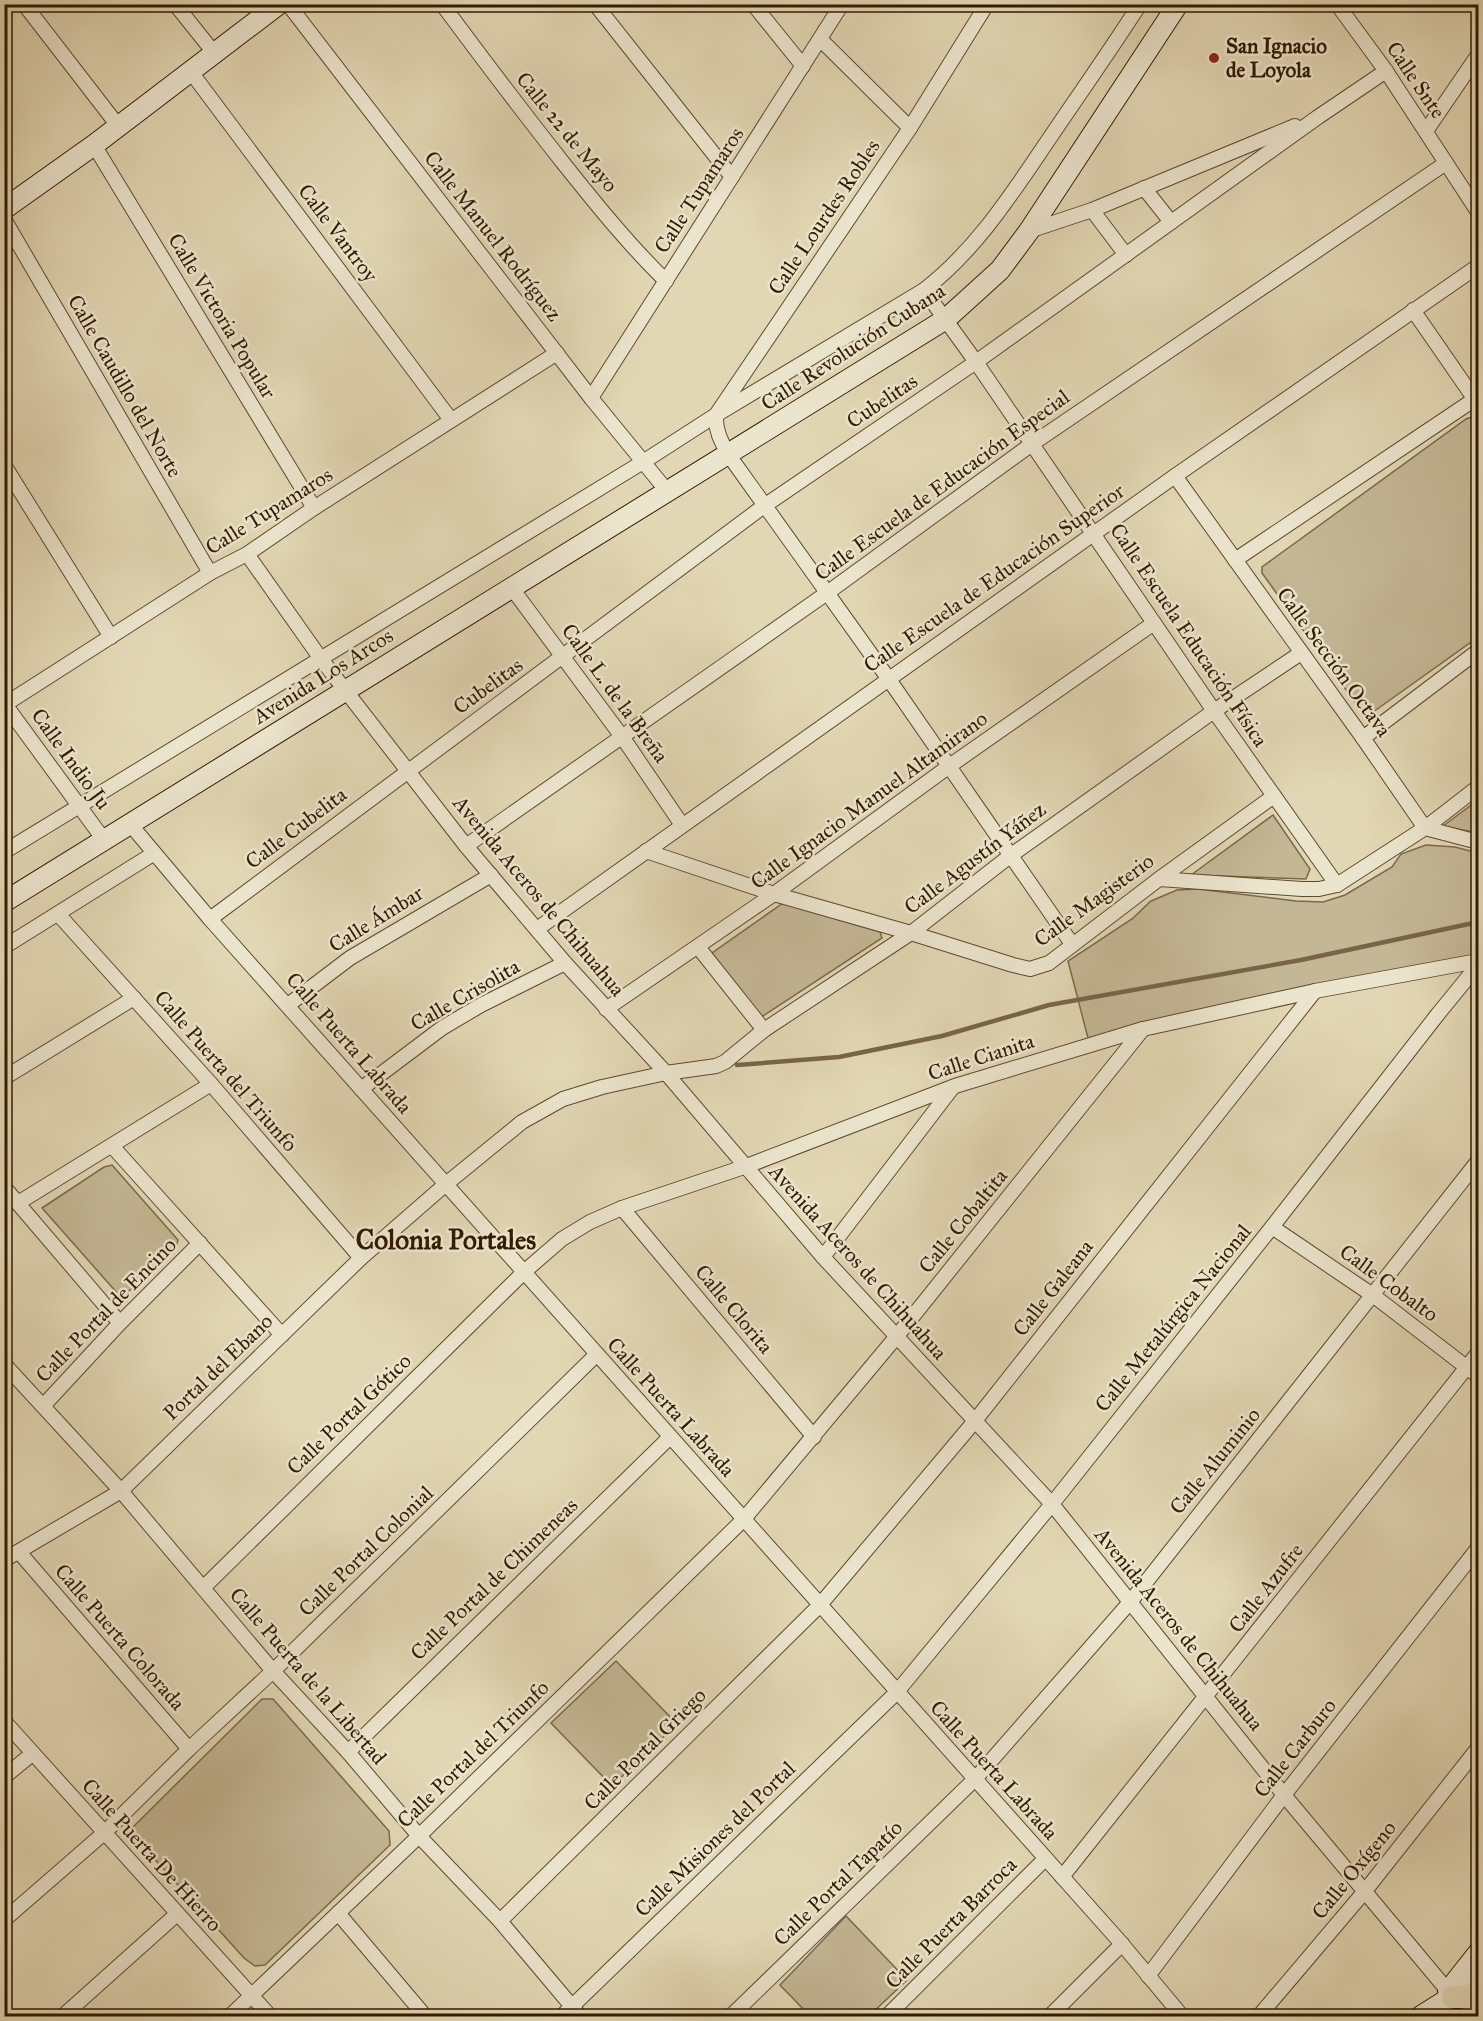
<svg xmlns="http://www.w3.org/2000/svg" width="1483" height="2021" viewBox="0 0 1483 2021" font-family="'IM FELL Great Primer',serif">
<rect width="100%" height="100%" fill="#e2d7b4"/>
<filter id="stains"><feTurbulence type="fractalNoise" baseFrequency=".00333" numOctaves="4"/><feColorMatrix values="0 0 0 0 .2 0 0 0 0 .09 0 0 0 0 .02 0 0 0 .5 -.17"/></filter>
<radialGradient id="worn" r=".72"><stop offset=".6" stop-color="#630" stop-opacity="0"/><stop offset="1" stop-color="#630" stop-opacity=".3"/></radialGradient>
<g fill="#c4b795" stroke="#7b694a" stroke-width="1.5">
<polygon points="1472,417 1478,426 1478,637 1369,715 1362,712 1262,573 1262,567 1466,419"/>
<polygon points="1478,800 1478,833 1443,826"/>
<polygon points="1273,815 1310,869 1306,879 1191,875"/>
<polygon points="1426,845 1455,847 1478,853 1478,955 1088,1038 1068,961 1132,919 1151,901 1177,890 1198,889 1296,901 1323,902 1345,895 1392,867 1401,854"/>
<polygon points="783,903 880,932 882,938 760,1018 712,953"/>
<polygon points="112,1165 178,1240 176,1247 127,1293 118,1294 42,1208 104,1167"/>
<polygon points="616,1661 677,1724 612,1786 551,1723"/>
<polygon points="262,1699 273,1699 389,1831 390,1845 265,1965 255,1966 244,1958 133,1835 133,1827"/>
<polygon points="846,1916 907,1980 869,2016 810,2016 780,1985"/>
</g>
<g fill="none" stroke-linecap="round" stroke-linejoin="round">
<polyline stroke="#786547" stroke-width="4.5" points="737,1065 839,1057 942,1036 1049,1005 1301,960 1478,922"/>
<defs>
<g id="street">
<polyline points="24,4 119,127"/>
<polyline points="175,4 215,54"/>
<polyline points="288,4 591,398 667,491"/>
<path d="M442,4C482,58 522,111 564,164C596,204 629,245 666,281"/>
<polyline points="595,4 732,177"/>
<polyline points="753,4 803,66"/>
<path d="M987,4L910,128L716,415C715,430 721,441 728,454L888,678L1072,944"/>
<polyline points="1337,4 1386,71 1478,212"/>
<polyline points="820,39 910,128"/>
<polyline points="191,72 451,420"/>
<polyline points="1426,131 1478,55"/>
<polyline points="94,145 314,508"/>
<polyline points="1144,188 1171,222"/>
<polyline points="1092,210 1126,255"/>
<polyline points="4,219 210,573"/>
<polyline points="1029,231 1092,210 1295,126"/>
<path d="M924,290C976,250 1011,195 1047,142C1078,96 1110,51 1140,4"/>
<polyline points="1413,310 1478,404"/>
<polyline points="591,398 842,4"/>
<polyline points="4,465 111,637"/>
<polyline points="1175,476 1363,738 1425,828 1478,842"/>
<polyline points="247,554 321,659 466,846 565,963 666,1073 823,1257 1052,1504 1284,1795 1448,1991"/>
<polyline points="1235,560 1475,399"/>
<polyline points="511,587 623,738 682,825"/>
<polyline points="4,703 104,840"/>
<polyline points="4,705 210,573 247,554 314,508 557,353"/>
<polyline points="1363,738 1478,651"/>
<polyline points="130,824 210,919 1122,1944 1182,2016"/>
<polyline points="466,846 827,593 1032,444 1446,163"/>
<polyline points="646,851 774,894 911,933 1013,965 1030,969 1049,963 1159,879 1274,796"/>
<polyline points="4,852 643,462 716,415 924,290 976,362 1214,711 1337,885"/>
<polyline points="1159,879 1302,889 1319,889 1337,885 1425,828 1478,787"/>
<polyline points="58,914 211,1084 361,1258"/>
<polyline points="210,919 764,506 976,362 1318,117 1386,71"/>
<polyline points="537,929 1175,476 1478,266"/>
<polyline points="4,947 153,854"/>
<polyline points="698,947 764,1030"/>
<polyline points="288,1005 350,958 491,875"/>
<polyline points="606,1009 774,894 948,767 1154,623"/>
<polyline points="4,1078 134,998"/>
<polyline points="361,1089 442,1028 481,1005 565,963"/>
<polyline points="112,1146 282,1335"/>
<polyline points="4,1187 120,1323"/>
<polyline points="18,1203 211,1084"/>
<polyline points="622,1208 814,1437"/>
<polyline points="1272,1227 1374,1296 1478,1376"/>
<polyline points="823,1257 953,1087"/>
<polyline points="4,1364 121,1491 273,1671 348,1752 419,1836 500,1921 580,2016"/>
<polyline points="44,1405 120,1323 200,1243"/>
<polyline points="19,1552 189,1749"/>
<polyline points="4,1560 121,1491 361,1258 446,1184 522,1122 563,1099 602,1087 666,1073 716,1066 725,1062 764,1030 911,933 1010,856 1214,711 1301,653"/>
<polyline points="203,1588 525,1271 562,1239 590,1222 622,1208 744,1167 955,1086 1143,1029 1315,991 1478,961"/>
<polyline points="4,1721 270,2016"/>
<polyline points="348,1752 670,1437"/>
<polyline points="4,1777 32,1754"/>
<polyline points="1062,1877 1478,1353"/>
<polyline points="338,1913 425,2016"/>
<polyline points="4,1920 104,1833 189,1749 273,1671 596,1355"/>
<polyline points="500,1921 819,1606 974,1422 1315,991"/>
<polyline points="1148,1976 1284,1795 1478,1548"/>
<polyline points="63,2016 177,1914"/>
<polyline points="230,2016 419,1836 743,1520 897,1336 1143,1029"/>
<polyline points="562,2016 896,1693 1052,1504 1272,1227 1438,1014 1478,965"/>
<polyline points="731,2016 975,1779 1131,1601 1478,1161"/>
<polyline points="887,2016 1045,1859"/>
<polyline points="1050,2016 1122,1944"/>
<polyline points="1259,2016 1365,1891 1478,1748"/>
</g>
<g id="secondary">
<polyline points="4,209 94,145 279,4"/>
<polyline points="4,902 946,319 1000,270 1029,231 1178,4"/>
<polyline points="1452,1995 1448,1991 1478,1953"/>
<polyline points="1421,2016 1478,1980"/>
</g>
<g id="primary">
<polyline points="1453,1997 1464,1997 1478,1992"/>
<polyline points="1471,2016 1478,2012"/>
</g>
</defs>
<use href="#street" stroke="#5e4a2d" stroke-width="16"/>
<use href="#secondary" stroke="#321b00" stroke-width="22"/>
<use href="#primary" stroke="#321b00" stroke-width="26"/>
<use href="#street" stroke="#ece5ce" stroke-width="14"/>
<use href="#secondary" stroke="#ece5ce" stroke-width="20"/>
<use href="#primary" stroke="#e2d7b4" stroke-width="22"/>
</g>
<circle fill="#8f2418" stroke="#ece5ce" stroke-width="2" cx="1214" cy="58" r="6"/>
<g text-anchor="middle" stroke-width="5" stroke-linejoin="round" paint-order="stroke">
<g font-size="21" font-weight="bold" fill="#321b00" stroke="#ece5ce" text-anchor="start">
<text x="1226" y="53">San Ignacio<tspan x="1226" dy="24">de Loyola</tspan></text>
</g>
<g font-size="21" fill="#321b00" stroke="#ece5ce">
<text transform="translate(1416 80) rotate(56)" y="7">Calle Snte</text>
<text transform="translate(567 132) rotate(51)" y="7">Calle 22 de Mayo</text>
<text transform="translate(699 190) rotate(-57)" y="7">Calle Tupamaros</text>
<text transform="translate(824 217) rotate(-56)" y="7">Calle Lourdes Robles</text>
<text transform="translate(338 233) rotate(53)" y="7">Calle Vantroy</text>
<text transform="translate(493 236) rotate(52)" y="7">Calle Manuel Rodríguez</text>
<text transform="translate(222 316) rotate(59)" y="7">Calle Victoria Popular</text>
<text transform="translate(853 347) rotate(-33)" y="7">Calle Revolución Cubana</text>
<text transform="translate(125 386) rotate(60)" y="7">Calle Caudillo del Norte</text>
<text transform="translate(882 401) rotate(-34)" y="7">Cubelitas</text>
<text transform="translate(942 485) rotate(-36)" y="7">Calle Escuela de Educación Especial</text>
<text transform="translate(269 511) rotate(-32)" y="7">Calle Tupamaros</text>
<text transform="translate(994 578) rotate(-35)" y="7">Calle Escuela de Educación Superior</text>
<text transform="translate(1189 635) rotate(56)" y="7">Calle Escuela Educación Física</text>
<text transform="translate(1334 662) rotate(54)" y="7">Calle Sección Octava</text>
<text transform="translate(323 676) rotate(-32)" y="7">Avenida Los Arcos</text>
<text transform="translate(488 686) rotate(-36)" y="7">Cubelitas</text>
<text transform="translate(615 693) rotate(54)" y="7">Calle L. de la Breña</text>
<text transform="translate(71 759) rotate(54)" y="7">Calle Indio Ju</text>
<text transform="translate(869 800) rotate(-36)" y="7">Calle Ignacio Manuel Altamirano</text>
<text transform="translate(296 828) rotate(-37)" y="7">Calle Cubelita</text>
<text transform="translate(975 858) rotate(-37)" y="7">Calle Agustín Yáñez</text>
<text transform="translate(539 896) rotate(50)" y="7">Avenida Aceros de Chihuahua</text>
<text transform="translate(1094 900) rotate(-36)" y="7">Calle Magisterio</text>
<text transform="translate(376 919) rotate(-32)" y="7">Calle Ámbar</text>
<text transform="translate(465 995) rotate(-30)" y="7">Calle Crisolita</text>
<text transform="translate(349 1043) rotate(49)" y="7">Calle Puerta Labrada</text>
<text transform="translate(981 1057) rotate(-18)" y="7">Calle Cianita</text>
<text transform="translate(226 1071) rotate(49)" y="7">Calle Puerta del Triunfo</text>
<text transform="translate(963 1221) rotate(-51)" y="7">Calle Cobaltita</text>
<text transform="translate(858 1262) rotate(48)" y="7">Avenida Aceros de Chihuahua</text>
<text transform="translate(1389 1283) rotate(36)" y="7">Calle Cobalto</text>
<text transform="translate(1053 1288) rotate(-52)" y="7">Calle Galeana</text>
<text transform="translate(734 1309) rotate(50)" y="7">Calle Clorita</text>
<text transform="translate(106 1310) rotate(-46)" y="7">Calle Portal de Encino</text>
<text transform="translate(1173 1318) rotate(-51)" y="7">Calle Metalúrgica Nacional</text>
<text transform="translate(218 1367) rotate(-44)" y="7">Portal del Ebano</text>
<text transform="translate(671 1407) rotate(48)" y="7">Calle Puerta Labrada</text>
<text transform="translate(349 1414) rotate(-44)" y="7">Calle Portal Gótico</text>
<text transform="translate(1215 1461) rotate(-51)" y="7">Calle Aluminio</text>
<text transform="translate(366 1551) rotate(-44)" y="7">Calle Portal Colonial</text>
<text transform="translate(494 1579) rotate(-44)" y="7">Calle Portal de Chimeneas</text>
<text transform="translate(1266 1588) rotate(-52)" y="7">Calle Azufre</text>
<text transform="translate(1179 1629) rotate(51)" y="7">Avenida Aceros de Chihuahua</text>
<text transform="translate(120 1637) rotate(49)" y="7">Calle Puerta Colorada</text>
<text transform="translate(308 1676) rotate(49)" y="7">Calle Puerta de la Libertad</text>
<text transform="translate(1295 1748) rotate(-52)" y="7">Calle Carburo</text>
<text transform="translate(645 1749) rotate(-45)" y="7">Calle Portal Griego</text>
<text transform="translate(473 1754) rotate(-44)" y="7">Calle Portal del Triunfo</text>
<text transform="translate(994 1770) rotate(48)" y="7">Calle Puerta Labrada</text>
<text transform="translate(715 1839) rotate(-44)" y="7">Calle Misiones del Portal</text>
<text transform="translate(152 1855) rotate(48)" y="7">Calle Puerta De Hierro</text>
<text transform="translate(1354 1870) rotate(-51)" y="7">Calle Oxígeno</text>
<text transform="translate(838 1883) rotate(-44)" y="7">Calle Portal Tapatío</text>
<text transform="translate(951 1923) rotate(-45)" y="7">Calle Puerta Barroca</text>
</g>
<g font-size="27" font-weight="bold" fill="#321b00" stroke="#ece5ce">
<text x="446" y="1249">Colonia Portales</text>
</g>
</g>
<rect width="1483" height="2021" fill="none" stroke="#e2d7b4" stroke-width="24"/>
<rect x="6" y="6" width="1471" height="2009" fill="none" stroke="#321b00" stroke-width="3"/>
<rect x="12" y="12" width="1459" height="1997" fill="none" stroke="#321b00" stroke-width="1.5"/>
<rect width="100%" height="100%" filter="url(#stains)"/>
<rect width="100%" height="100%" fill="url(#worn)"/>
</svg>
